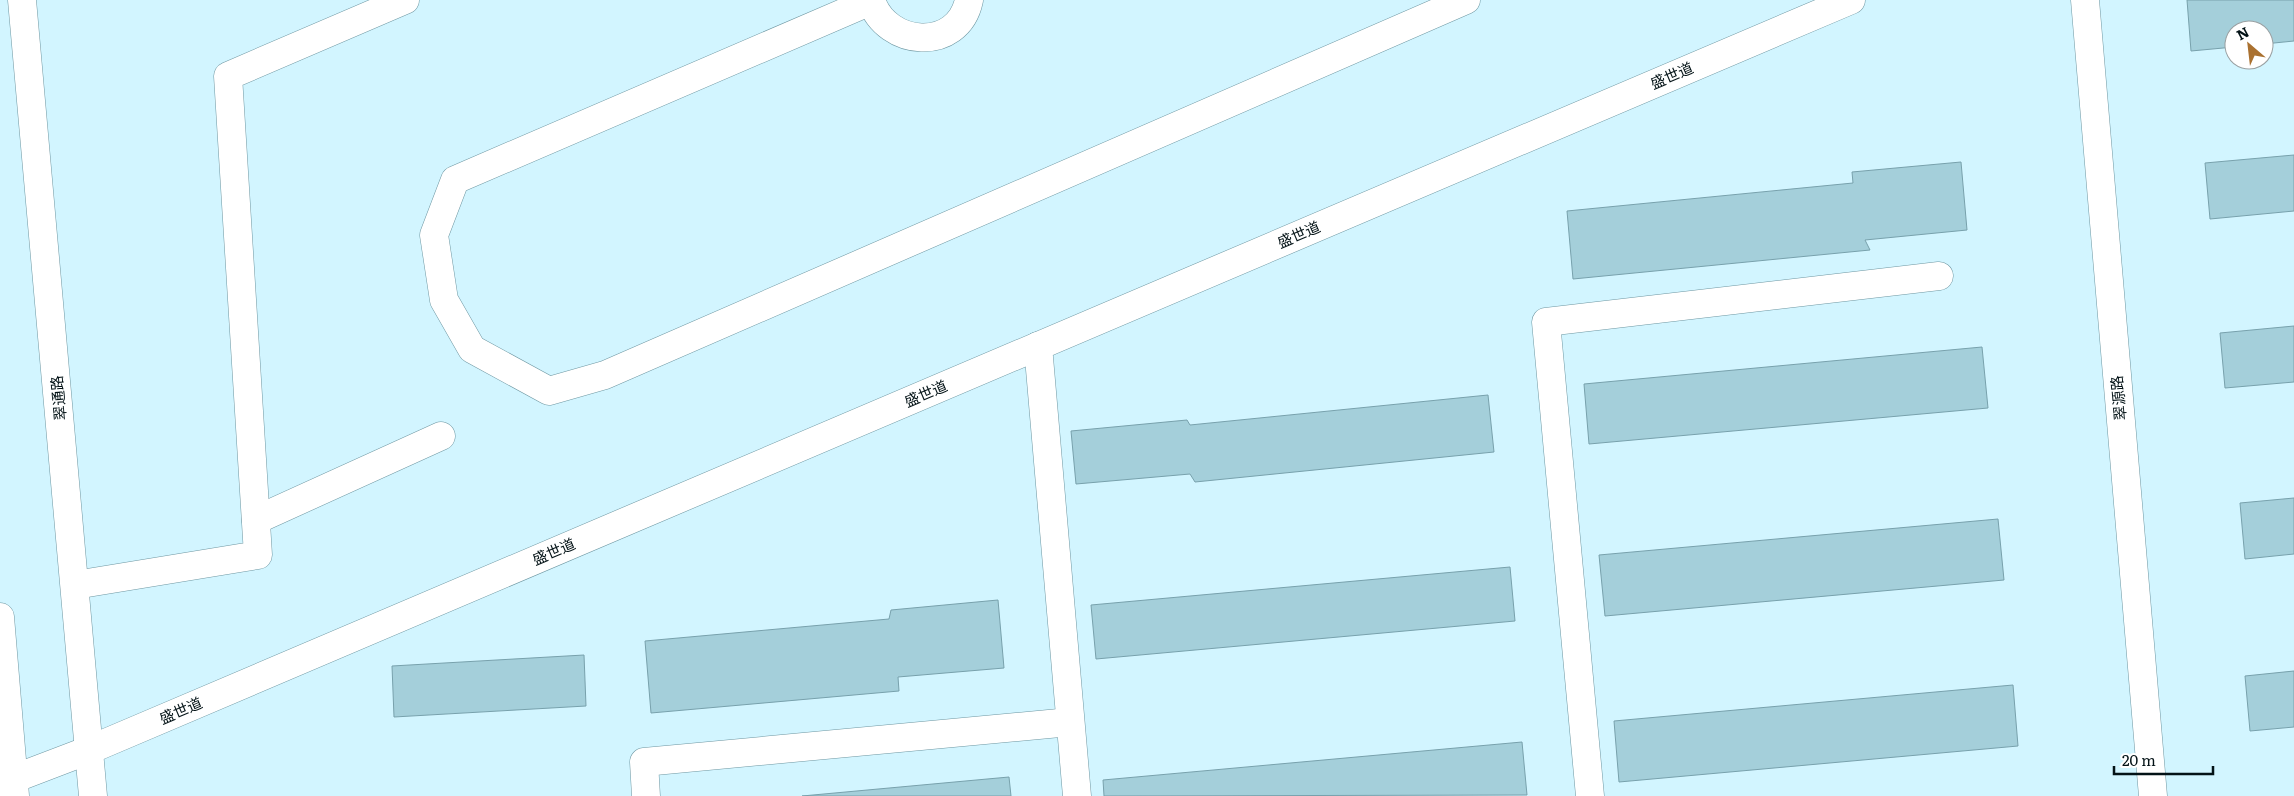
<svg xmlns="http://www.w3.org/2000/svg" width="2294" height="796" viewBox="0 0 2294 796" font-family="Literata,'Noto Sans SC',serif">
<rect width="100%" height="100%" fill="#d2f5ff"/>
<g fill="#a4cfda" stroke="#78a1ac">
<polygon points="2187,0 2294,0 2294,41 2264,44 2264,30 2234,30 2234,47 2191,51"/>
<polygon points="2294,155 2294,211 2210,219 2205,163"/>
<polygon points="1961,162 1967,230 1865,240 1870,250 1573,279 1567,211 1853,183 1852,172"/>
<polygon points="2294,326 2294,382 2225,388 2220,333"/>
<polygon points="1982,347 1988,408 1589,444 1584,384"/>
<polygon points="1488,395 1494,452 1195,482 1190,474 1076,484 1071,431 1187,420 1190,425"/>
<polygon points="2294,498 2294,554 2245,559 2240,503"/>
<polygon points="1998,519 2004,580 1605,616 1599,555"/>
<polygon points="1510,567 1515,621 1096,659 1091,605"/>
<polygon points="998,600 1004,668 898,677 899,691 651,713 645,641 889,619 891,610"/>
<polygon points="584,655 586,706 394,717 392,666"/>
<polygon points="2294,671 2294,727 2250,731 2245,676"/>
<polygon points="2013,685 2018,746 1619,782 1614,721"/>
<polygon points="1522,742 1527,795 1104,796 1103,780"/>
<polygon points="1009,777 1011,796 802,796"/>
</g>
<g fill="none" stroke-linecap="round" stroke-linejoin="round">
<defs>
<g id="minor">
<path d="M871,0C886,47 958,53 969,0"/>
<polyline points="2085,0 2153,796"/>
<polyline points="871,1 455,180 434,235 444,300 472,349 549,391 605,375 1466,0"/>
<polyline points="1038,346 1077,796"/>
<polyline points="256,520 441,436"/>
<polyline points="75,585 258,555 228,76 405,0"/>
<polyline points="0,784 89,750 1851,0"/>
<polyline points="646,796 644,762 1070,722"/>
<polyline points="1590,796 1546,322 1939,276"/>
</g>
<g id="major">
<polyline points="22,0 93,796"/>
<polyline points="0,617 15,796"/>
</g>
</defs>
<use href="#minor" stroke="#6e97a2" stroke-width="29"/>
<use href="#major" stroke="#6e97a2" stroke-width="29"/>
<use href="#minor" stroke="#fff" stroke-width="28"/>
<use href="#major" stroke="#fff" stroke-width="28"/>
</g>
<g text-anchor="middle" stroke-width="4" stroke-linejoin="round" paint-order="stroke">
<g font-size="15" fill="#031216" stroke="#fff">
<text transform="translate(1672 76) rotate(-23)" y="5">盛世道</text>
<text transform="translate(1299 235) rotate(-23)" y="5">盛世道</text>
<text transform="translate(926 394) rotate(-23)" y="5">盛世道</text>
<text transform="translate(59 398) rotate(-95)" y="5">翠通路</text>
<text transform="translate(2119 398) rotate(-95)" y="5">翠源路</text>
<text transform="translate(554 552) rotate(-23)" y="5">盛世道</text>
<text transform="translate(181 711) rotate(-23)" y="5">盛世道</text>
</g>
</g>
<g transform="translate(2249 45) rotate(332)"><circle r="24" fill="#ffffff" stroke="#9aa0a2"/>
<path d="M0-4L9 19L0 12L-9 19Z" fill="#aa7130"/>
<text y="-8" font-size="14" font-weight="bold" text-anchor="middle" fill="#031216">N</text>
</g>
<path d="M2114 766v8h99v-8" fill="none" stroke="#031216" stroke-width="2.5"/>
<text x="2122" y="766" font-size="15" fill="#031216" stroke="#ffffff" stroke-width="4" paint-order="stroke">20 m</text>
</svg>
